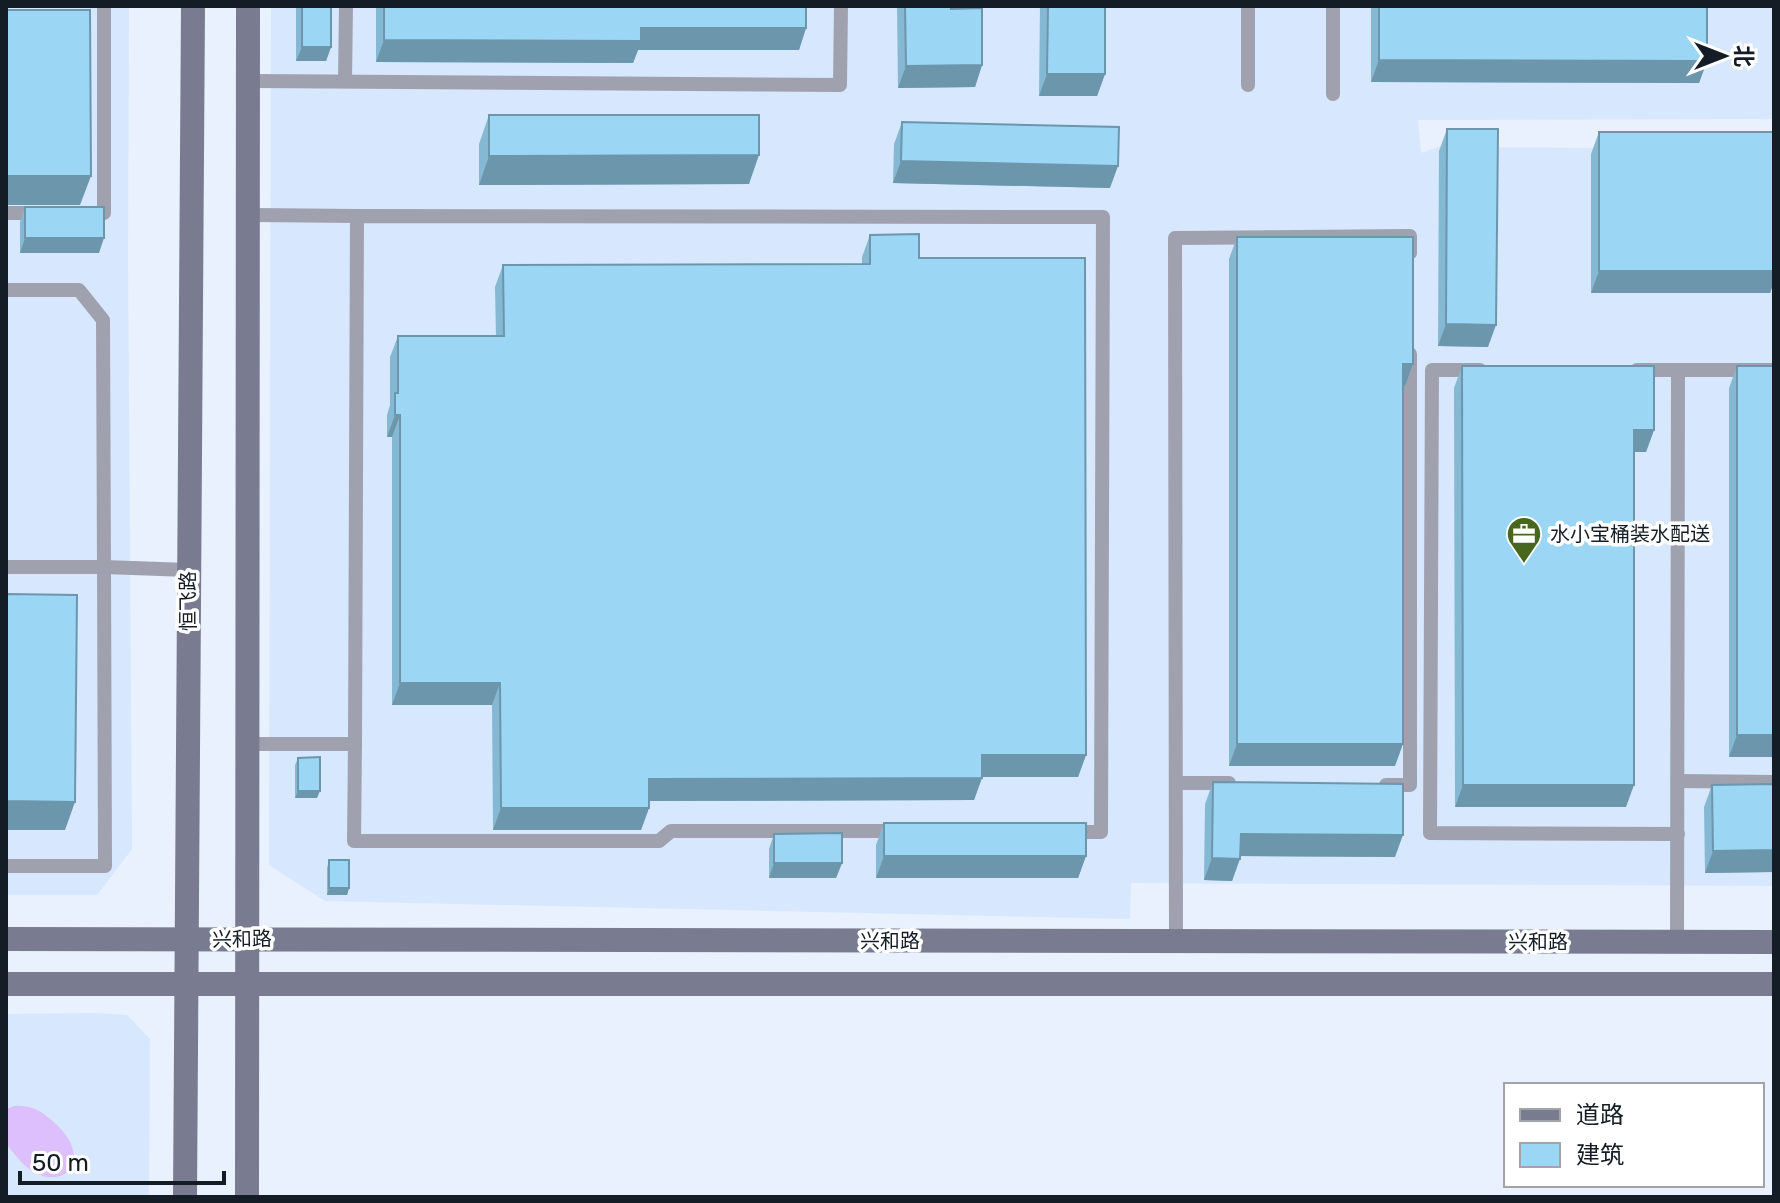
<svg xmlns="http://www.w3.org/2000/svg" width="1780" height="1203" viewBox="0 0 1780 1203" font-family="Rubik,'Noto Sans SC',sans-serif">
<rect width="100%" height="100%" fill="#e8f1fd"/>
<g fill="#d7e7fd">
<polygon points="6,6 129,6 128,258 132,849 97,895 6,895"/>
<polygon points="271,6 1774,6 1774,119 1418,120 1421,153 1438,147 1774,149 1774,886 1131,883 1130,919 325,901 269,865"/>
<polygon points="95,1013 127,1015 150,1039 149,1197 6,1197 6,1014"/>
</g>
<path fill="#ddbffd" d="M14,1106C32,1104 45,1113 58,1126C99,1167 52,1201 16,1156C13,1152 7,1146 6,1141C4,1131 6,1119 6,1109Z"/>
<g fill="none" stroke-linecap="round" stroke-linejoin="round">
<g stroke="#a0a1af" stroke-width="14">
<polyline points="1248,6 1248,85"/>
<polyline points="1333,6 1333,94"/>
<polyline points="248,81 840,85 841,6"/>
<polyline points="345,81 346,6"/>
<polyline points="6,213 39,213"/>
<polyline points="88,213 104,213 104,6"/>
<polyline points="248,215 357,216"/>
<polyline points="6,290 79,290 103,320 104,567 188,570"/>
<polyline points="1480,370 1432,370 1430,833 1678,834"/>
<polyline points="1637,370 1678,370 1677,942"/>
<polyline points="1678,370 1774,370"/>
<polyline points="6,567 104,567 105,866 6,866"/>
<polyline points="248,744 355,744 354,841 659,841 671,831 899,831"/>
<polyline points="355,744 357,216 1103,217 1101,832 1067,832"/>
<polyline points="1678,781 1774,782"/>
<polyline points="1176,783 1229,783"/>
<polyline points="1386,785 1410,785 1410,354"/>
<polyline points="1176,941 1175,238 1410,236 1410,253"/>
</g>
<g stroke="#797b90" stroke-width="24">
<polyline points="6,939 1774,942"/>
<polyline points="6,984 1774,984"/>
<polyline points="185,1197 193,6"/>
<polyline points="247,1197 248,6"/>
</g>
</g>
<g fill="#85b9d3">
<polygon points="296,6 331,6 331,47 326,61 296,61"/>
<polygon points="376,6 806,6 806,28 799,50 638,50 633,63 376,62"/>
<polygon points="897,6 951,6 951,9 982,65 975,87 898,88"/>
<polygon points="1040,6 1105,6 1105,74 1097,96 1039,96"/>
<polygon points="1371,6 1707,6 1707,61 1699,83 1371,82"/>
<polygon points="489,115 749,184 479,185 479,144"/>
<polygon points="902,122 1110,188 893,183 894,144"/>
<polygon points="1447,129 1488,347 1438,346 1439,151"/>
<polygon points="1599,132 1774,132 1774,282 1770,293 1591,293 1591,154"/>
<polygon points="25,207 99,253 20,253 20,222"/>
<polygon points="870,235 919,258 1086,755 1078,777 982,777 974,800 649,801 649,808 641,830 493,830 492,705 392,705 392,437 387,437 387,415 390,405 390,357 398,336 496,336 495,287 503,265 862,264 862,257"/>
<polygon points="1237,237 1413,364 1405,386 1403,386 1395,766 1229,766 1229,259"/>
<polygon points="1462,366 1654,430 1646,452 1634,452 1626,807 1455,807 1454,388"/>
<polygon points="1737,366 1774,366 1774,757 1729,757 1729,388"/>
<polygon points="298,758 317,798 295,798 295,765"/>
<polygon points="1213,782 1395,857 1240,856 1232,881 1204,880 1205,804"/>
<polygon points="1712,785 1773,872 1705,873 1704,807"/>
<polygon points="884,823 1086,856 1078,878 876,878 876,845"/>
<polygon points="774,834 842,863 836,878 769,878 769,849"/>
<polygon points="329,860 349,888 347,895 327,895 327,868"/>
</g>
<g fill="#6c96ac">
<polygon points="641,28 806,28 799,50 638,50 633,63 376,62 384,40"/>
<polygon points="302,47 331,47 326,61 296,61"/>
<polygon points="1379,60 1707,61 1699,83 1371,82"/>
<polygon points="982,65 975,87 898,88 906,66"/>
<polygon points="1047,74 1105,74 1097,96 1039,96"/>
<polygon points="759,155 749,184 479,185 489,156"/>
<polygon points="901,161 1118,166 1110,188 893,183"/>
<polygon points="6,176 91,176 80,205 6,205"/>
<polygon points="25,238 104,238 99,253 20,253"/>
<polygon points="1599,271 1774,271 1774,282 1770,293 1591,293"/>
<polygon points="1446,324 1496,325 1488,347 1438,346"/>
<polygon points="1403,364 1413,364 1405,386 1395,386"/>
<polygon points="395,415 400,415 392,437 387,437"/>
<polygon points="1634,430 1654,430 1646,452 1626,452"/>
<polygon points="400,683 500,683 492,705 392,705"/>
<polygon points="1737,735 1774,735 1774,757 1729,757"/>
<polygon points="1237,744 1403,744 1395,766 1229,766"/>
<polygon points="982,755 1086,755 1078,777 974,777"/>
<polygon points="982,778 974,800 641,801 649,779"/>
<polygon points="1463,785 1634,785 1626,807 1455,807"/>
<polygon points="298,791 320,791 317,798 295,798"/>
<polygon points="6,801 75,802 65,830 6,830"/>
<polygon points="501,808 649,808 641,830 493,830"/>
<polygon points="1241,834 1403,835 1395,857 1233,856"/>
<polygon points="1774,850 1773,872 1705,873 1713,851"/>
<polygon points="884,856 1086,856 1078,878 876,878"/>
<polygon points="1212,858 1240,859 1232,881 1204,880"/>
<polygon points="774,863 842,863 836,878 769,878"/>
<polygon points="329,888 349,888 347,895 327,895"/>
</g>
<g fill="#9bd7f5" stroke="#6c96ac" stroke-width="2">
<rect x="302" y="6" width="29" height="41"/>
<polygon points="384,6 806,6 806,28 641,28 641,41 384,40"/>
<polygon points="905,6 951,6 951,9 982,8 982,65 906,66"/>
<polygon points="1048,6 1105,6 1105,74 1047,74"/>
<polygon points="1379,6 1707,6 1707,61 1379,60"/>
<polygon points="6,10 90,10 91,176 6,176"/>
<polygon points="489,115 759,115 759,155 489,156"/>
<polygon points="902,122 1119,127 1118,166 901,161"/>
<polygon points="1447,129 1498,129 1496,325 1446,324"/>
<rect x="1599" y="132" width="175" height="139"/>
<rect x="25" y="207" width="79" height="31"/>
<polygon points="919,234 919,258 1085,258 1086,755 982,755 982,778 649,779 649,808 501,808 500,683 400,683 400,415 395,415 395,393 398,393 398,336 504,336 503,265 870,264 870,235"/>
<polygon points="1237,237 1413,237 1413,364 1403,364 1403,744 1237,744"/>
<polygon points="1462,366 1654,366 1654,430 1634,430 1634,785 1463,785"/>
<rect x="1737" y="366" width="37" height="369"/>
<polygon points="6,594 77,595 75,802 6,801"/>
<polygon points="320,757 320,791 298,791 298,758"/>
<polygon points="1213,782 1403,784 1403,835 1241,834 1240,859 1212,858"/>
<polygon points="1774,784 1774,850 1713,851 1712,785"/>
<rect x="884" y="823" width="202" height="33"/>
<polygon points="842,833 842,863 774,863 774,834"/>
<rect x="329" y="860" width="20" height="28"/>
</g>
<defs>
<symbol id="office-pin" viewBox="-11 -11 22 30"><path d="M0 17L-7.5 6A9.5 9.5 0 1 1 7.5 6Z" fill="#47671e" stroke="#fff"/><path d="M-6-3h4V-5.5h4V-3h4V5H-6ZM-1-4.5V-3h2v-1.5ZM-6 0V1H6V0Z" fill="#fff"/></symbol>
</defs>
<g fill-rule="evenodd">
<use href="#office-pin" x="1504" y="514" width="40" height="54"/>
</g>
<g text-anchor="middle" stroke-width="7" stroke-linejoin="round" paint-order="stroke">
<g font-size="20" fill="#141c26" stroke="#fff" text-anchor="start">
<text x="1550" y="541">水小宝桶装水配送</text>
</g>
<g font-size="20" fill="#141c26" stroke="#fff">
<text transform="translate(188 601) rotate(-90)" y="7">恒飞路</text>
<text transform="translate(242 939) rotate(-1)" y="7">兴和路</text>
<text x="890" y="948">兴和路</text>
<text x="1538" y="949">兴和路</text>
</g>
</g>
<rect width="1780" height="1203" fill="none" stroke="#141c26" stroke-width="16"/>
<rect x="1504" y="1083" width="260" height="104" fill="#ffffff" stroke="#a1a4a8" stroke-width="2"/>
<rect x="1520" y="1109" width="40" height="12" fill="#797b90" stroke="#a1a4a8" stroke-width="2"/>
<text x="1576" y="1123" font-size="24" fill="#141c26">道路</text>
<rect x="1520" y="1143" width="40" height="24" fill="#9bd7f5" stroke="#a1a4a8" stroke-width="2"/>
<text x="1576" y="1163" font-size="24" fill="#141c26">建筑</text>
<g transform="translate(1724 56) rotate(90)" stroke="#ffffff" stroke-width="6" paint-order="stroke">
<path d="M0-6L14 30L0 20L-14 30Z" fill="#141c26"/>
<text y="-12" font-size="22" font-weight="bold" text-anchor="middle" fill="#141c26">北</text>
</g>
<path d="M20 1171v12h204v-12" fill="none" stroke="#141c26" stroke-width="4"/>
<text x="32" y="1171" font-size="24" fill="#141c26" stroke="#ffffff" stroke-width="6" paint-order="stroke">50 m</text>
</svg>
